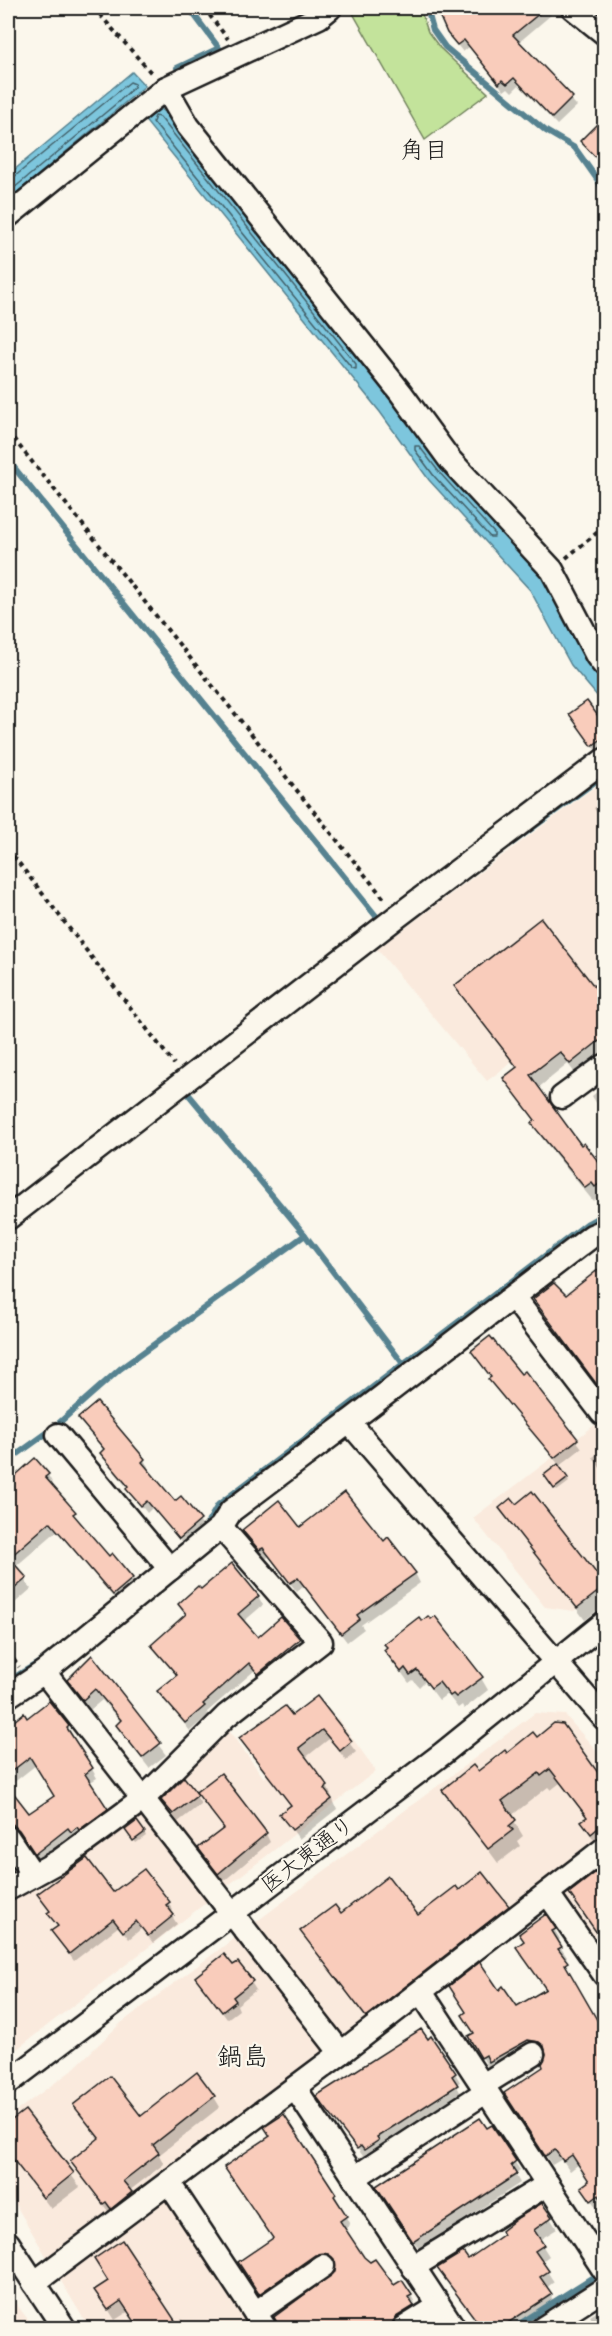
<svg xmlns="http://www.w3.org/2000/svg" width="612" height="2336" viewBox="0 0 612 2336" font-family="'Patrick Hand','Klee One',sans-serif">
<rect width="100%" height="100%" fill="#fbf7ec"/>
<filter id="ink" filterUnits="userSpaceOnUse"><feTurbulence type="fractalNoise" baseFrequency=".0167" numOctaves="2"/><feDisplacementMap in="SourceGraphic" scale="12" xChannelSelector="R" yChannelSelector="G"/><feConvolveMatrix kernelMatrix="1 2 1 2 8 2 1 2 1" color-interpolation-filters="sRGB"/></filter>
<g filter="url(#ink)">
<g fill="#faeadd">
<polygon points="604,780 604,992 487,1081 377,949"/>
<polygon points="604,1418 604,1588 574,1611 545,1607 473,1518"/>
<polygon points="535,1713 565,1715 604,1759 604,1954 550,1878 158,2180 256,2328 89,2328 8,2192 8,2117 71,2071 121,2023"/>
<polygon points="338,1718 376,1771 8,2056 8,1898 84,1858 154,1798 227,1728 264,1778"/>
<polygon points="8,2294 35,2328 8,2328"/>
</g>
<polygon fill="#c3e39b" stroke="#70805c" stroke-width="1.5" points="350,8 420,8 428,32 440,48 488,93 425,140"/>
<g fill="#7dc6dd" stroke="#568290" stroke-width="1.5">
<polygon points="132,72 145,86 8,200 8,175"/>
<polygon points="159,106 394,402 443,468 545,579 586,658 604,678 604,704 571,665 530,590 429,480 380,412 143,118"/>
</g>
<g fill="#0003">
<polygon points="438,8 488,8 498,20 513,8 547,8 551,15 518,43 577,106 557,125 519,85 512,92 508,88 504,91 469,47 463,52 454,41"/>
<polygon points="604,119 604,168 582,141"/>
<polygon points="587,703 604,727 604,749 598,754 571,715"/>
<polygon points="604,801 604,825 594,808"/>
<polygon points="541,920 604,1001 604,1055 578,1077 568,1064 538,1088 581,1147 584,1145 604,1171 603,1199 600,1195 593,1201 541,1137 533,1124 536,1122 505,1079 517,1069 456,987"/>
<polygon points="604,1086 604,1115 592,1096"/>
<polygon points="604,1263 604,1394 540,1308 566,1297 601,1270 599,1267"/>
<polygon points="525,1373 582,1448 558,1467 569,1482 557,1491 546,1476 559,1465 490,1380 521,1376"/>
<polygon points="80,1419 144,1460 149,1468 147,1470 175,1503 181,1498 205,1529 185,1546 152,1508 147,1513 106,1461 102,1453 105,1451"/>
<polygon points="604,1448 604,1474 593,1457"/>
<polygon points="48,1475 53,1484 51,1486 80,1523 109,1558 132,1579 137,1588 119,1604 57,1531 15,1567 31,1589 8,1609 8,1512 28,1495 21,1487"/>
<polygon points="532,1493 604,1586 604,1605 585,1620 501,1508 515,1506"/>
<polygon points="300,1529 383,1543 415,1573 420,1583 361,1625 364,1629 347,1642 304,1586 297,1592 269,1556 266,1559 243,1530"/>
<polygon points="200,1591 258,1596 263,1605 243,1622 257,1639 299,1639 304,1648 264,1681 255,1670 207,1712 208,1715 190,1731 159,1692 178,1676 153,1645 187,1616 180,1604"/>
<polygon points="8,1612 17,1626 8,1634"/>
<polygon points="430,1621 481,1678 488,1690 464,1709 462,1705 458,1708 447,1694 439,1700 425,1681 419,1687 413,1680 409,1683 386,1651 422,1623"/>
<polygon points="92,1657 166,1755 149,1768 124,1736 118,1725 121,1722 102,1700 90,1710 69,1680"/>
<polygon points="316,1698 356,1752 346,1760 329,1739 305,1758 327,1786 337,1809 299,1839 281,1814 291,1806 241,1739 292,1717"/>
<polygon points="23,1715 27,1720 68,1727 97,1778 89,1783 112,1818 41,1862 21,1835 8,1835 8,1788 29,1815 56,1796 36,1765 8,1787 8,1728"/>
<polygon points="562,1726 604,1783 604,1845 601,1848 592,1837 583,1822 587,1818 560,1783 551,1790 548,1787 511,1816 523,1836 517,1841 520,1846 498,1863 444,1790 478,1773 533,1734 537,1739"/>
<polygon points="198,1793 266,1834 270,1842 224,1881 205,1857 225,1830"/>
<polygon points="196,1796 201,1804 178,1822 163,1800"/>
<polygon points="144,1832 146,1836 136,1843 129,1833"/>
<polygon points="604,1867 604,1944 571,1894"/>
<polygon points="459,1892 508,1906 517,1922 375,2031 302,1932 340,1915 418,1917"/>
<polygon points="112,1894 168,1903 173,1910 170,1913 177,1924 153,1943 142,1928 129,1939 119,1926 74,1961 53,1932 58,1928 49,1914"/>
<polygon points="554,1929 560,1939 557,1942 567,1957 563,1960 604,2035 604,2205 598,2210 589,2197 591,2182 579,2164 570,2171 562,2159 552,2165 511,2103 545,2068 548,2053 534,2050 497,2072 492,2065 488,2067 470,2037 476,2034 498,1992 517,2008 547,1990 518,1948"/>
<polygon points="197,1978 251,1982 256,1990 237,2005 239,2010 227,2019"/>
<polygon points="8,1981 12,1989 8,1992"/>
<polygon points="455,2073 460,2082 456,2084 461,2094 380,2146 382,2149 370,2157 367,2153 363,2156 323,2104"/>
<polygon points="214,2097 220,2107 159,2155 164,2164 129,2191 137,2204 110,2214 72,2162 100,2140 75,2105 140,2118"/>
<polygon points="25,2112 80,2187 51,2209 8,2151 8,2125"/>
<polygon points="491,2127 520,2170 515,2174 520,2183 419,2249 383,2194"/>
<polygon points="335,2195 350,2225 344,2230 363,2258 393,2287 411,2295 415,2303 413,2305 418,2314 399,2328 282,2328 276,2317 337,2272 336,2263 321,2263 265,2301 244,2271"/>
<polygon points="542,2205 557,2229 539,2240 549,2256 541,2262 554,2282 546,2288 556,2305 522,2328 482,2328 445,2279"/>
<polygon points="96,2290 175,2324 182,2319 188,2328 140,2328 129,2311 115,2320"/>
<polygon points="604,2307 604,2328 581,2328 593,2321 590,2316"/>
<polygon points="8,2317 15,2328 8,2328"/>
</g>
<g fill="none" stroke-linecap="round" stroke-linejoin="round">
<g stroke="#436069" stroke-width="1.5">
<polygon points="155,116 160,117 356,364 356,369 352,368 153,122"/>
<polyline points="8,179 14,177 130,82 135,84 134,87 117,103 8,193"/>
<polygon points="415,446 419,446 439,472 494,533 494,537 490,537 434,476 415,450"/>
</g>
<g stroke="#568290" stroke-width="6">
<polyline points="427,8 433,30 445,47 546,131 575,148 599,182 604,195"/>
<polyline points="177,68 219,48 189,8"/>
<polyline points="8,460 376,916"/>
<polyline points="512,843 604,775"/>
<polyline points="185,1090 305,1235 404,1365"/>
<polyline points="8,1461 51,1430 120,1369 305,1235"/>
<polyline points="206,1526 218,1505 588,1223 604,1214"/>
<polyline points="8,1681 43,1660"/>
<polyline points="513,2328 593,2277"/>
</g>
</g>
<g fill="#f9ccbb" stroke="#1c1c1c" stroke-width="1.5">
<polygon points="436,8 546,8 513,35 573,97 552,118 514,78 507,84 502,80 499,84 464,40 457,45 447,33"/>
<polygon points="604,117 604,166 580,141"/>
<polygon points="587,701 604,724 604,737 592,746 569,714"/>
<polygon points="541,918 604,999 604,1037 570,1064 560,1052 530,1075 581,1145 584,1143 604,1169 604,1180 595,1187 592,1183 585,1188 531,1123 535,1120 503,1078 517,1067 454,986"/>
<polygon points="604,1265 604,1394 533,1299 554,1283 566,1295"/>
<polygon points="490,1336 521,1374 525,1371 578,1439 554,1458 488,1379 491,1377 471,1351"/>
<polygon points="97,1402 145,1459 142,1462 175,1501 181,1496 201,1520 179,1539 147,1501 141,1506 126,1489 128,1486 100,1453 104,1449 78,1418"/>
<polygon points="35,1458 49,1474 45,1477 76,1512 73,1514 109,1556 112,1553 133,1578 113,1595 50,1522 9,1558 27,1578 8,1594 8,1482"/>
<polygon points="558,1464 568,1478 554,1489 544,1475"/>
<polygon points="532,1491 604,1583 604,1587 577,1608 499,1508 511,1498 516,1504"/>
<polygon points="345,1492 384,1541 388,1537 416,1573 357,1615 360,1619 341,1634 298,1578 290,1583 263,1548 259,1550 242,1530 279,1500 300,1527"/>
<polygon points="232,1563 259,1596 238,1614 258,1637 281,1617 300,1639 258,1674 249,1663 203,1704 205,1706 185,1723 157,1691 177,1675 151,1645 186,1614 178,1604 198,1586 201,1589"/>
<polygon points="428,1616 431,1619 435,1616 483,1677 456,1697 453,1694 450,1696 439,1682 431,1688 417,1670 410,1675 405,1668 401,1672 384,1650 387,1647 384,1644 419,1617 422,1621"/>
<polygon points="92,1655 161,1743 142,1758 116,1725 121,1720 95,1689 83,1700 67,1680"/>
<polygon points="317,1696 352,1741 340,1751 322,1730 299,1748 328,1786 324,1789 332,1799 292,1830 279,1814 291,1805 239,1738 285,1706 292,1715"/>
<polygon points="49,1701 69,1726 67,1728 93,1768 85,1774 108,1809 79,1830 77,1827 71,1832 68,1828 35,1854 19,1830 8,1820 8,1786 29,1813 54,1796 30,1757 8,1774 8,1726 24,1713 27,1718"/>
<polygon points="554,1723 563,1724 604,1781 604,1836 597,1829 591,1834 581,1821 587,1817 550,1769 541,1776 539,1773 502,1801 516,1820 509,1826 513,1830 488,1849 442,1790 473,1765 478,1771 505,1750 507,1753 533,1732 537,1737"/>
<polygon points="221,1773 267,1833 218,1874 198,1848 224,1828 196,1792"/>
<polygon points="184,1777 198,1795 173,1814 161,1800"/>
<polygon points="137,1821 145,1832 133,1841 125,1830"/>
<polygon points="87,1858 113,1892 144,1869 170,1902 166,1905 174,1915 148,1936 136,1921 123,1932 113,1919 69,1954 51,1931 58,1926 47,1913 50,1911 37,1894"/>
<polygon points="604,1866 604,1943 569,1893"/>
<polygon points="482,1872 509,1906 366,2017 300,1931 335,1905 341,1913 388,1876 418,1915 456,1886 459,1890"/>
<polygon points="546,1914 556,1929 552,1931 562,1947 558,1949 568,1962 565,1964 604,2032 604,2204 599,2195 591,2201 581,2187 589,2181 572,2155 563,2161 555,2150 545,2156 504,2093 543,2067 542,2064 546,2054 544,2046 539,2042 528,2040 489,2062 486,2055 481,2058 468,2036 474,2033 462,2015 466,2012 449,1986 480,1962 499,1990 503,1986 517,2006 546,1989 516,1947 524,1941 519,1934"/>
<polygon points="224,1954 233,1965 238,1962 253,1981 233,1997 236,2001 222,2012 195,1977"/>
<polygon points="421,2029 428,2039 431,2036 456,2073 452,2076 458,2085 377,2137 379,2140 364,2150 361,2146 357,2149 316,2096"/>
<polygon points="197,2072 215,2096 153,2145 159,2153 123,2181 132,2192 111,2209 106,2202 103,2204 70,2161 99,2138 73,2105 110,2076 141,2116"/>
<polygon points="25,2110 74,2173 43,2198 8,2153 8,2123"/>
<polygon points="284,2114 336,2194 334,2196 347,2216 340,2221 364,2257 370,2262 375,2259 394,2285 402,2280 412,2295 408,2297 414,2306 396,2317 391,2328 280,2328 274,2317 335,2272 334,2259 328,2254 315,2255 259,2294 238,2262 273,2238 224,2167 270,2136 264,2127"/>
<polygon points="480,2118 487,2128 492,2125 516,2161 511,2165 517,2174 413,2242 376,2186"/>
<polygon points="542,2203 552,2217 534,2230 544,2245 535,2251 549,2271 540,2277 552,2294 500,2328 482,2328 437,2268 463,2252 468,2259 503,2235 501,2231 519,2217"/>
<polygon points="122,2240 180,2328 139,2328 121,2301 108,2310 94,2290 108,2281 94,2259"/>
</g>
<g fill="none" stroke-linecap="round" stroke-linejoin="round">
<defs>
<g id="minor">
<polyline points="573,8 604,33"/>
<polyline points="166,88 188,126 401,393 450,460 552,570 597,656 604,665"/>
<polyline points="8,216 166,88 319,17 330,8"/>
<polyline points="562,1097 604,1066"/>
<polyline points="8,1218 398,916 604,760"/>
<polyline points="514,1298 602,1413 604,1410"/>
<polyline points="349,1422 592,1236 604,1231"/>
<polyline points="58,1435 170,1569"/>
<polyline points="44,1672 341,2053"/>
<polyline points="8,1696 44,1672 221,1527 231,1511 349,1422 604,1718"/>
<polyline points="8,1838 33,1875"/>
<polyline points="8,1889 59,1861 142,1800 226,1716 321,1642 221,1527"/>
<polyline points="548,1894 604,1974"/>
<polyline points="421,1992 604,2270"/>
<polyline points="8,2083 442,1754 604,1623"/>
<polyline points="483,2085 533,2054"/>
<polyline points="295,2088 454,2328"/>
<polyline points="354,2178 487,2091"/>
<polyline points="169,2183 265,2328"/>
<polyline points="8,2243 64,2328"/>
<polyline points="413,2267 548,2184"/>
<polyline points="34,2283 341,2053 604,1849"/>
<polyline points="255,2313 323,2266"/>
<polyline points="404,2328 439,2306"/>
<polyline points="543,2328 604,2289"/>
</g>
</defs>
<use href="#minor" stroke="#1c1c1c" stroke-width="27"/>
<g stroke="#1c1c1c" stroke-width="4" stroke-dasharray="4.5 4.5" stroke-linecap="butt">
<polyline points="94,8 153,75"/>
<polyline points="204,8 228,39"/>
<polyline points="8,432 386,901"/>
<polyline points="566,558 604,527"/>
<polyline points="8,849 174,1064"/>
<polyline points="8,1652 19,1667"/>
</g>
<use href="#minor" stroke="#fbf7ec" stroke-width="22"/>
</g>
</g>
<g text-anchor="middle" stroke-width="4.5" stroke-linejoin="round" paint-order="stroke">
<g font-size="22" fill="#1c1c1c" stroke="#fbf7ec">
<text transform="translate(307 1854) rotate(-37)" y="8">医大東通り</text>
</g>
<g font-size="24" fill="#1c1c1c" stroke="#fbf7ec">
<text x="424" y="158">角目</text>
</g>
<g font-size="26" fill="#1c1c1c" stroke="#fbf7ec">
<text x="243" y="2065">鍋島</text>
</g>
</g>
<rect width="612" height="2336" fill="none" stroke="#fbf7ec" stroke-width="30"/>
<rect x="15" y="15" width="582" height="2306" fill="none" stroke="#1c1c1c" stroke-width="2" filter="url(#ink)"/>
</svg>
